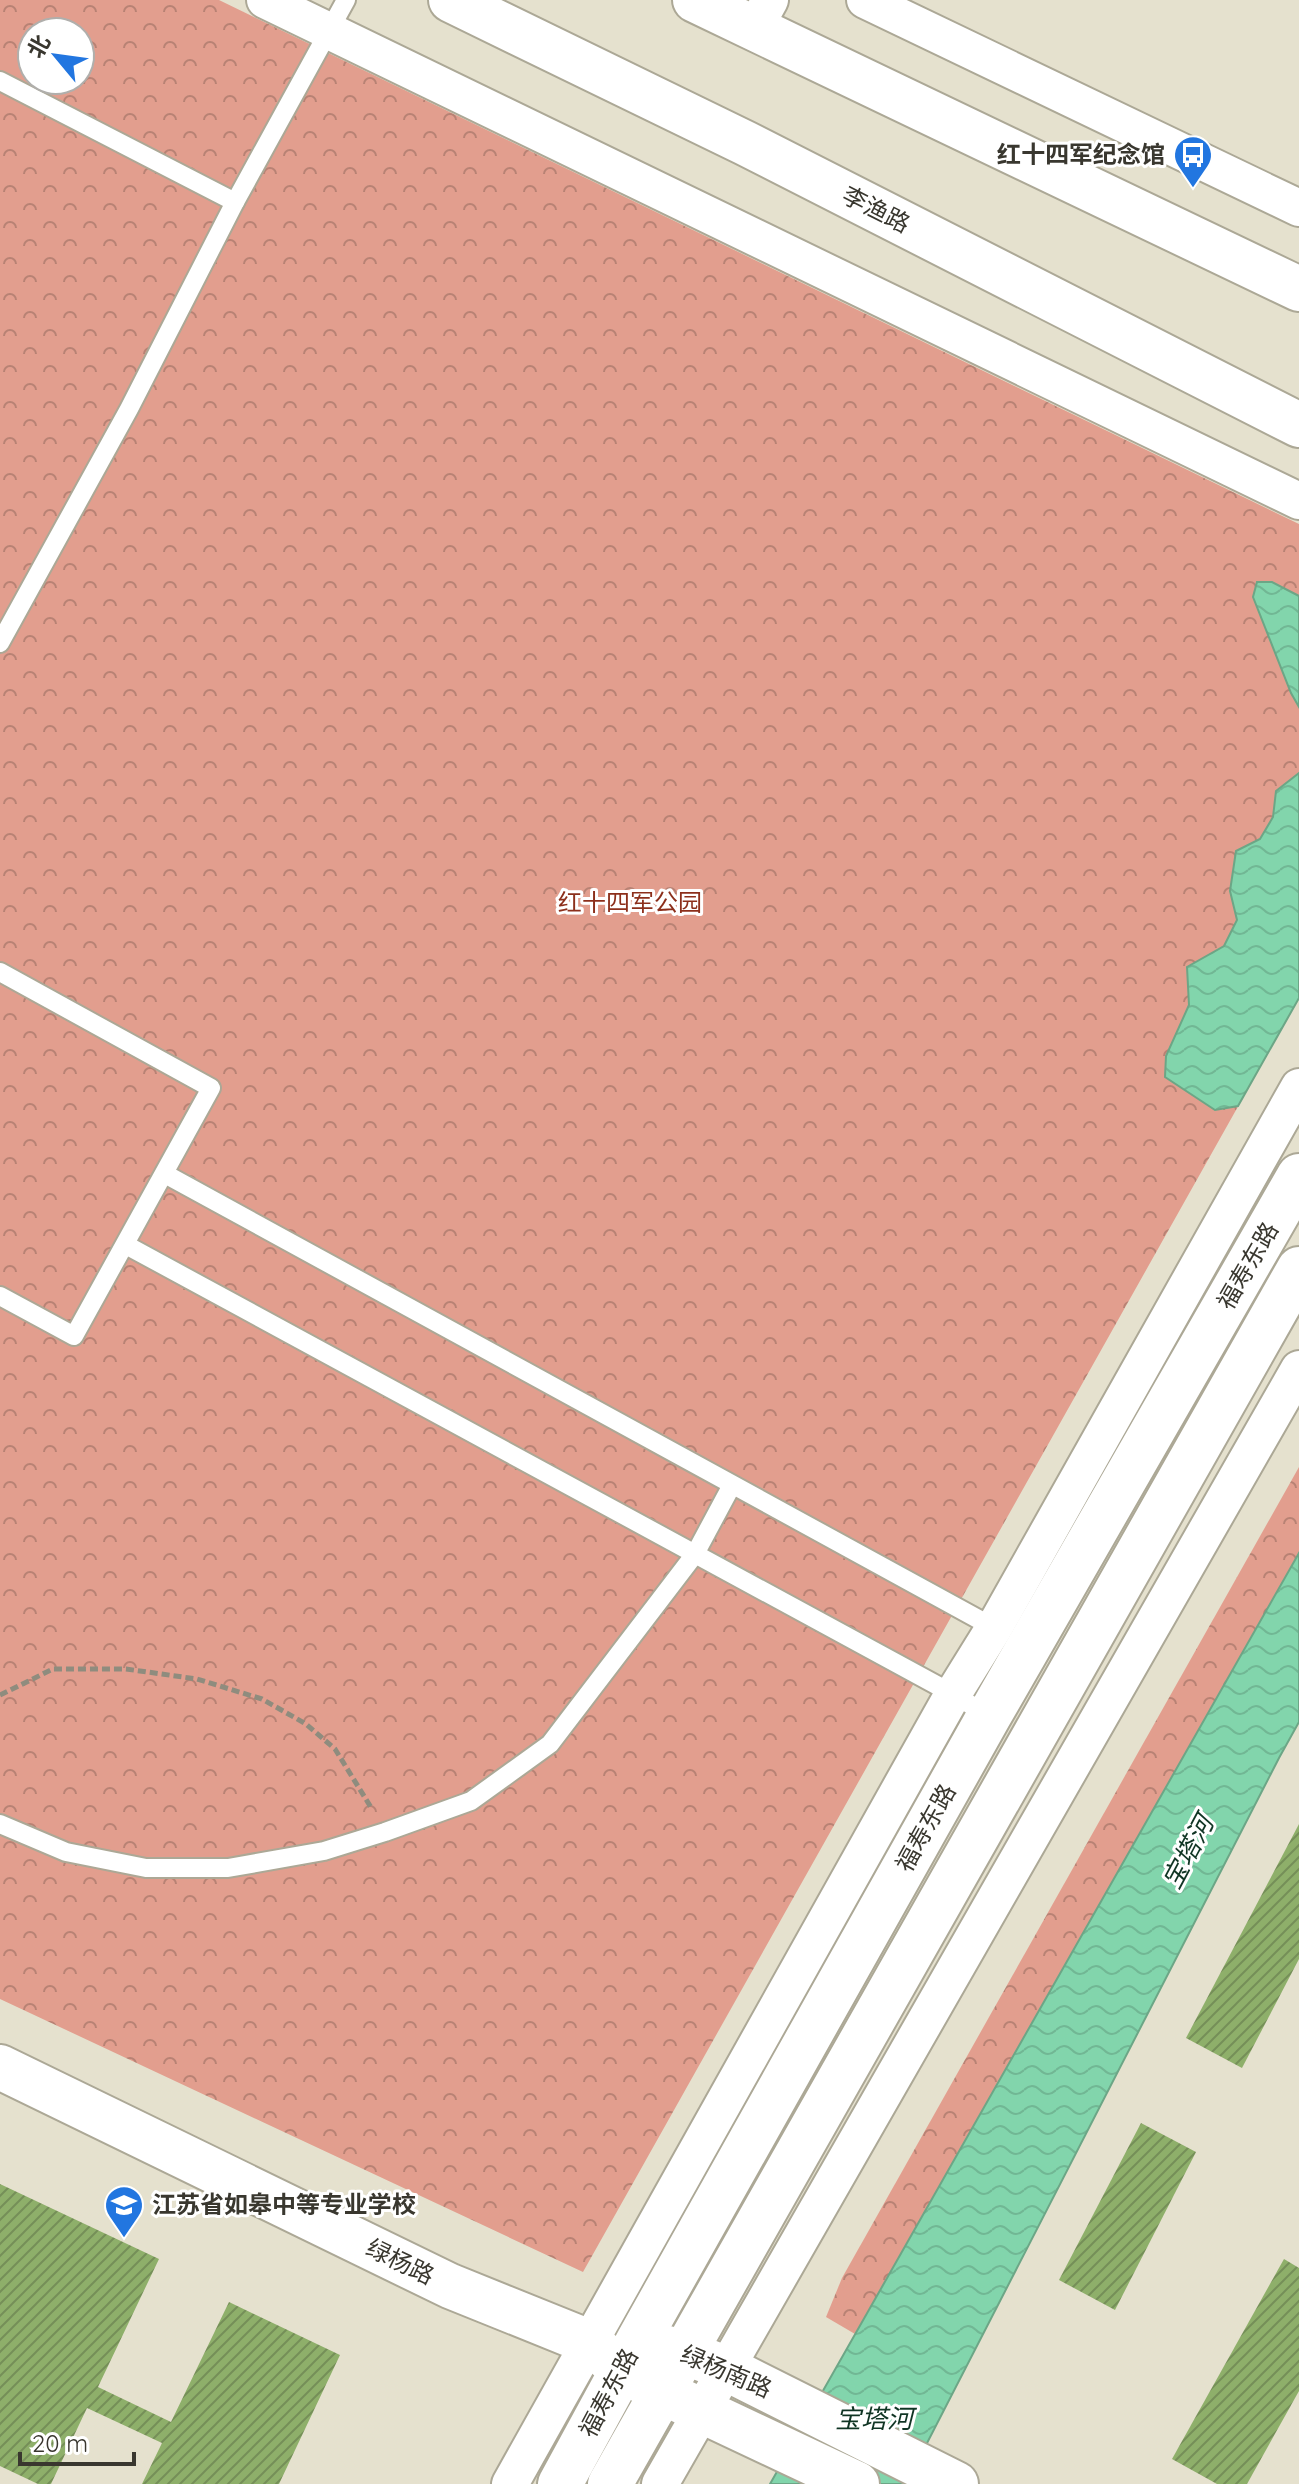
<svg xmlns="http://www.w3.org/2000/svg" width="1299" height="2484" viewBox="0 0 1299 2484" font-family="Quicksand,'Noto Sans SC',sans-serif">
<defs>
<pattern id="park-crowns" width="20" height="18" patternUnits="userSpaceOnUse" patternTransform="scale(2)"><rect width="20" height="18" fill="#e29e8e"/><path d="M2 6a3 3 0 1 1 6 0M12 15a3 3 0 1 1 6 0" fill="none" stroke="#b88274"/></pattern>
<pattern id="water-waves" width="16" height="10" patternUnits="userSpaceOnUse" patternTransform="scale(2)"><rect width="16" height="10" fill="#82d5ac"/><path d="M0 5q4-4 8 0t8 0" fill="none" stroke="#71b794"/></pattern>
<pattern id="building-hatch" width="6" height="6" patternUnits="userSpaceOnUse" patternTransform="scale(2)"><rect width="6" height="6" fill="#8eaf6a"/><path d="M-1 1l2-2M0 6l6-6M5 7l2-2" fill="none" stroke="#758f58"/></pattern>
</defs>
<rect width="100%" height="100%" fill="#e5e1ce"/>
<g fill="url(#park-crowns)" fill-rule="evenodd">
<path d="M0,0H219L1299,524V998L583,2272L0,1999ZM32,32H80V80H32Z"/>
<polygon points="1299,1467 1299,1555 855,2334 826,2317 842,2278"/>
</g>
<g fill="url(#water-waves)" stroke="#6ca686" stroke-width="2">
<polygon points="1257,582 1272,582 1299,596 1299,707 1291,693 1253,597"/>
<polygon points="1299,773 1299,998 1238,1106 1215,1110 1165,1077 1166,1056 1189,1005 1187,967 1224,946 1237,920 1230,891 1236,851 1260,839 1273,817 1276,791"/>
<polygon points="1299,1553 1299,1722 1279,1758 906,2484 770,2484"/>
</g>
<g fill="url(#building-hatch)">
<polygon points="1299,1824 1299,1959 1242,2068 1186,2038"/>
<polygon points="1141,2123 1196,2152 1115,2310 1059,2280"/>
<polygon points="0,2184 159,2259 98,2387 171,2422 229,2302 340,2355 279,2484 142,2484 162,2443 87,2408 51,2484 38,2484 0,2466"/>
<polygon points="1284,2259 1299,2268 1299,2391 1247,2484 1217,2484 1172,2459"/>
</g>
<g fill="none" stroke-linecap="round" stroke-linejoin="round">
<defs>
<g id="service">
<polyline points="0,81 235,202"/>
<polyline points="0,643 129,409 235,202 346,0"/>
<polyline points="0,972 211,1088 74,1336 0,1296"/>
<polyline points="165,1174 1000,1631"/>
<polyline points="126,1245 953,1694 989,1716"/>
<polyline points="0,1824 66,1852 146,1868 228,1868 324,1851 385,1832 471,1801 550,1744 695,1554 732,1485"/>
</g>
<g id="minor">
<polyline points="265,0 1299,501"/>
<polyline points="865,0 1299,208"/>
<polyline points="754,29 770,0"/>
<polyline points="510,2484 953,1694 994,1628 1299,1087"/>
<polyline points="660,2484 1299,1369"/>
</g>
<g id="tertiary">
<polyline points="0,2067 450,2286 589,2342 623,2371 662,2392 857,2484"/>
<polyline points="650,2344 684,2352 725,2368 956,2484"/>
</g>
<g id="secondary">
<polyline points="451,0 745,143 1299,425"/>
<polyline points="695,0 1299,289"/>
<polyline points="560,2484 638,2341 989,1716 1299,1176"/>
<polyline points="610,2484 1299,1269"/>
</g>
</defs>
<use href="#service" stroke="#aca896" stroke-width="22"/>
<use href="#minor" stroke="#aca896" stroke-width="40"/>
<use href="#tertiary" stroke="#aca896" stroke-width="48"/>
<use href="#secondary" stroke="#aca896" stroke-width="48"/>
<polyline stroke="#8f8c7e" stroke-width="5" stroke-dasharray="8 4" stroke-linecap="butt" points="0,1695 53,1669 126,1669 197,1679 262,1699 306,1724 335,1749 372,1809"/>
<use href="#service" stroke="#fff" stroke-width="18"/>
<use href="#minor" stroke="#fff" stroke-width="36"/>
<use href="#tertiary" stroke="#fff" stroke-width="44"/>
<use href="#secondary" stroke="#fff" stroke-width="44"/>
</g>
<defs>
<symbol id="bus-pin" viewBox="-11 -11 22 30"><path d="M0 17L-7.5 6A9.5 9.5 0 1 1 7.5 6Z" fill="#2276e0" stroke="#fff"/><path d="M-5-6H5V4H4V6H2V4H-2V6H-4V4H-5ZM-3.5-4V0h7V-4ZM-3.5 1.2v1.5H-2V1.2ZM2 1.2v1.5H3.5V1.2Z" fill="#fff"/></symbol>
<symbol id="school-pin" viewBox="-11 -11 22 30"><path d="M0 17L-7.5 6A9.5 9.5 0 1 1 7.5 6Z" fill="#2276e0" stroke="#fff"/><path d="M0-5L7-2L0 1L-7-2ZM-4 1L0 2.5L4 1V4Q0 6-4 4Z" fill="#fff"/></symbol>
</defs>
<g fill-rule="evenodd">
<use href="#bus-pin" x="1171" y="133" width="44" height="60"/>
<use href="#school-pin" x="102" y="2183" width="44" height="60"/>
</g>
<g text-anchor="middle" stroke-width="6" stroke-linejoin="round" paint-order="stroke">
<g font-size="24" font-weight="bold" fill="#39372f" stroke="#fff" text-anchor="end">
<text x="1165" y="163">红十四军纪念馆</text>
<text x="152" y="2213" text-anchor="start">江苏省如皋中等专业学校</text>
</g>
<g font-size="24" fill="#39372f" stroke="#fff">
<text transform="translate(876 210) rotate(27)" y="8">李渔路</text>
<text transform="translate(1248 1266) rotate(-60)" y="8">福寿东路</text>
<text transform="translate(926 1828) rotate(-61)" y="8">福寿东路</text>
<text transform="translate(400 2262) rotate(26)" y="8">绿杨路</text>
<text transform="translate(726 2372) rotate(23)" y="8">绿杨南路</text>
<text transform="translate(609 2393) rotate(-62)" y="8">福寿东路</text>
</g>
<g font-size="24" fill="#8c2f1b" stroke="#fff">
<text x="630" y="911">红十四军公园</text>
</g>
<g font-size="26" font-style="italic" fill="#103524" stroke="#fff">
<text transform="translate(1188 1852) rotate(-62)" y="9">宝塔河</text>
<text x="874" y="2428">宝塔河</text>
</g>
</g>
<g transform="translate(56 56) rotate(299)"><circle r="38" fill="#ffffff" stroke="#b0afac" stroke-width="2"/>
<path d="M0-6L14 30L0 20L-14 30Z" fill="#2276e0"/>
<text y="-12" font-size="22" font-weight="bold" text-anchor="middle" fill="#39372f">北</text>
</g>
<path d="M20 2452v12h114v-12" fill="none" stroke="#39372f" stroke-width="4"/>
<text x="32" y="2452" font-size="24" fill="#39372f" stroke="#ffffff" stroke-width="6" paint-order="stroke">20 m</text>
</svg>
